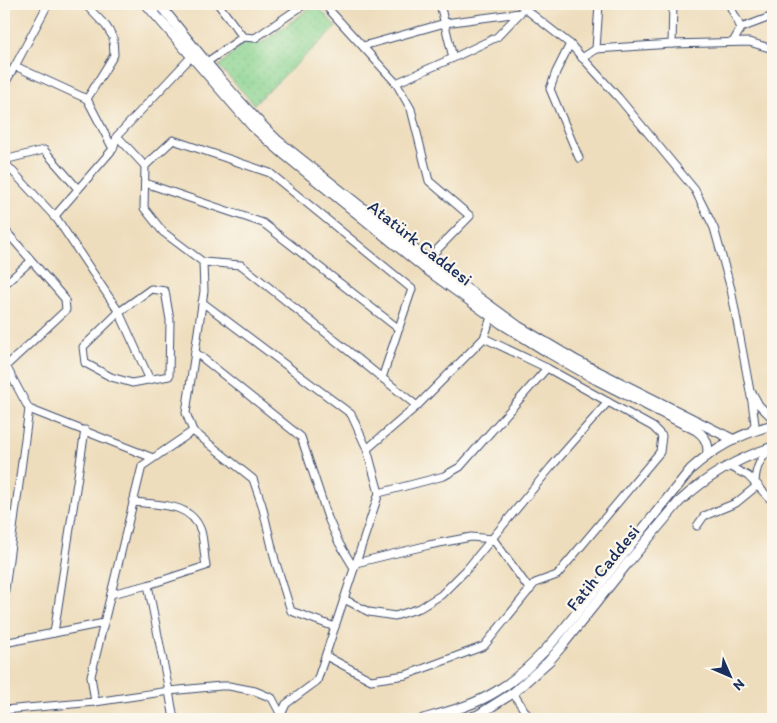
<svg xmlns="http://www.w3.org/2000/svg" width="777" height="723" viewBox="0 0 777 723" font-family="Itim,sans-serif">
<defs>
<pattern id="park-dots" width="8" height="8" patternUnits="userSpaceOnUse" patternTransform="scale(1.25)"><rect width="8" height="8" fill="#89d390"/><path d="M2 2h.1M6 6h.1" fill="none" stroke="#76b57f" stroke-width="1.8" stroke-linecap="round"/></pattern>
</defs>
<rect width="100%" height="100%" fill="#fbf7ec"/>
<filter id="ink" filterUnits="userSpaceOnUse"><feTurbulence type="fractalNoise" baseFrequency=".02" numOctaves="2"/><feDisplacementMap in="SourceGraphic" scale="10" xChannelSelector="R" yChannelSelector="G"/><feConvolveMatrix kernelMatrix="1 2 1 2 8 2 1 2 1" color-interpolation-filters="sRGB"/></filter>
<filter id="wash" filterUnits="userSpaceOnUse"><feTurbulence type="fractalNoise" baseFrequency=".0096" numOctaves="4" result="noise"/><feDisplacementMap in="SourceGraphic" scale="20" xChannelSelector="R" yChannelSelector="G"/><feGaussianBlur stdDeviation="1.12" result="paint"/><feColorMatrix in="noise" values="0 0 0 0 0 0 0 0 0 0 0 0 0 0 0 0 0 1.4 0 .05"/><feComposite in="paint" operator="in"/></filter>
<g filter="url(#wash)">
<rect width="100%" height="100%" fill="#eeddbc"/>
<polygon fill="url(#park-dots)" stroke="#528177" points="316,4 336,27 254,104 219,66 245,42 262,43"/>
</g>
<g filter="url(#ink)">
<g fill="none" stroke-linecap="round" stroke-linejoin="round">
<defs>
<g id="minor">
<polyline points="85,4 106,26 113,37 114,55 87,99"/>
<polyline points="218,4 243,37"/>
<polyline points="324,4 396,83 411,109 429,181 470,216 427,260"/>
<polyline points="440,4 453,58"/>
<polyline points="519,4 570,44 618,97 695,190 714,228 731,289 752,402 755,424 750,433"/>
<polyline points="729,4 741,28"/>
<polyline points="733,42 741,28 773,16"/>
<polyline points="570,44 556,72 550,89 579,158"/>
<polyline points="672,44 673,4"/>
<polyline points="363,46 445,23 520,13"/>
<polyline points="596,49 599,4"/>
<polyline points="582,58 596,49 672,44 749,42 773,49"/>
<polyline points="207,62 243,37 255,38 305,4"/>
<polyline points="15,66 87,99 113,149"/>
<polyline points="396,83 453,58 497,37 520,13"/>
<polyline points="4,85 15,66 48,4"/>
<polyline points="117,136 145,166"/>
<polyline points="4,160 44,150 78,189"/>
<polyline points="4,162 57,219 119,312 150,380"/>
<polyline points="145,183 263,223 399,329"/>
<polyline points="54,217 113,149 117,136 191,57"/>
<polyline points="4,229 65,299 66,310 6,366"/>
<polyline points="203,262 241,265 417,406"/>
<polyline points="4,285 31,261"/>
<polygon points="151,289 165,291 170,320 169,376 132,383 111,377 85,363 83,347 119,312"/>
<polyline points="202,302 351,414 367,449"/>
<polyline points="195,352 301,437 328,518 339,543 354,568"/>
<polyline points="4,364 6,366 29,409 153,458"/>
<polyline points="753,394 759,405 773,419"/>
<polyline points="193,431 253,479 262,505 275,560 291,611 335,627"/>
<polyline points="729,466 748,476 773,502"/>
<path d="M755,482C756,466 760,460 771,448"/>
<polyline points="379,493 444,476 460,467 547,368"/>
<polyline points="697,526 704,516 736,503 758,485"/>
<polyline points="356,563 429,545 471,537 493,539 530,590"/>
<polyline points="148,585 169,691 174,719"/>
<path d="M111,594L148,585L206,566C204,556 204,541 201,531C191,502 158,505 133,502"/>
<polyline points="4,597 29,409"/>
<polyline points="344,599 369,612 395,616 420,608 441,595 467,569 551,467 608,402"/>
<polyline points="54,633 85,430"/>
<polyline points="4,643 104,623"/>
<polyline points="326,656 371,680 406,675 484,646 535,583 557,575 660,452 662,436 653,427 547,368 484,338"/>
<polyline points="513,693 530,719"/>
<polyline points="95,702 91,676 142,466 193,431 186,413 204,291 203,262 163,232 144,208 145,166 173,140 270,173 412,289 382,378"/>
<polyline points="4,710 95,702 169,691 221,686 229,686 255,691 272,698 281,715"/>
<polyline points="279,719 286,704 317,681 379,493 367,449 417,406 484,338 491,317 494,313"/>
</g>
<g id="major">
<path d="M146,4L252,126L285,155L423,267L502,324L549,353L597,380L696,430C705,436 710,445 707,456"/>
<path d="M159,4C196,50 234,98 277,140L438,268L518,326L577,361L734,440"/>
<path d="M423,719C448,712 475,705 497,691C539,665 568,623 599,585C629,546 660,508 691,469C715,447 742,433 773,425"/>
<path d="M466,719L478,715L513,693L549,661L561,647L626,565L679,502C706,477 738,458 773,447"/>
</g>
</defs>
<use href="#minor" stroke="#3b496c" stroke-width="9"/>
<use href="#major" stroke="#3b496c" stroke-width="11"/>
<use href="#minor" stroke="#fff" stroke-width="7"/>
<use href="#major" stroke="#fff" stroke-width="9"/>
</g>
</g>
<g text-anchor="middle" stroke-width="4.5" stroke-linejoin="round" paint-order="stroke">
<g font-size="18" fill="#1b2f5e" stroke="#fbf7ec">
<text transform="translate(420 243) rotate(38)" y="6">Atatürk Caddesi</text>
<text transform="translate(603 568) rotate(-51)" y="6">Fatih Caddesi</text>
</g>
</g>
<rect width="777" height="723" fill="none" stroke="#fbf7ec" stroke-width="20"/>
<g transform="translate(730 676) rotate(135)" stroke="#fbf7ec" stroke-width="4" paint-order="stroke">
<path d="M0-4L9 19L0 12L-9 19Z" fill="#1b2f5e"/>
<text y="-8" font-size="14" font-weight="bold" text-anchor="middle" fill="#1b2f5e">N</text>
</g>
</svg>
